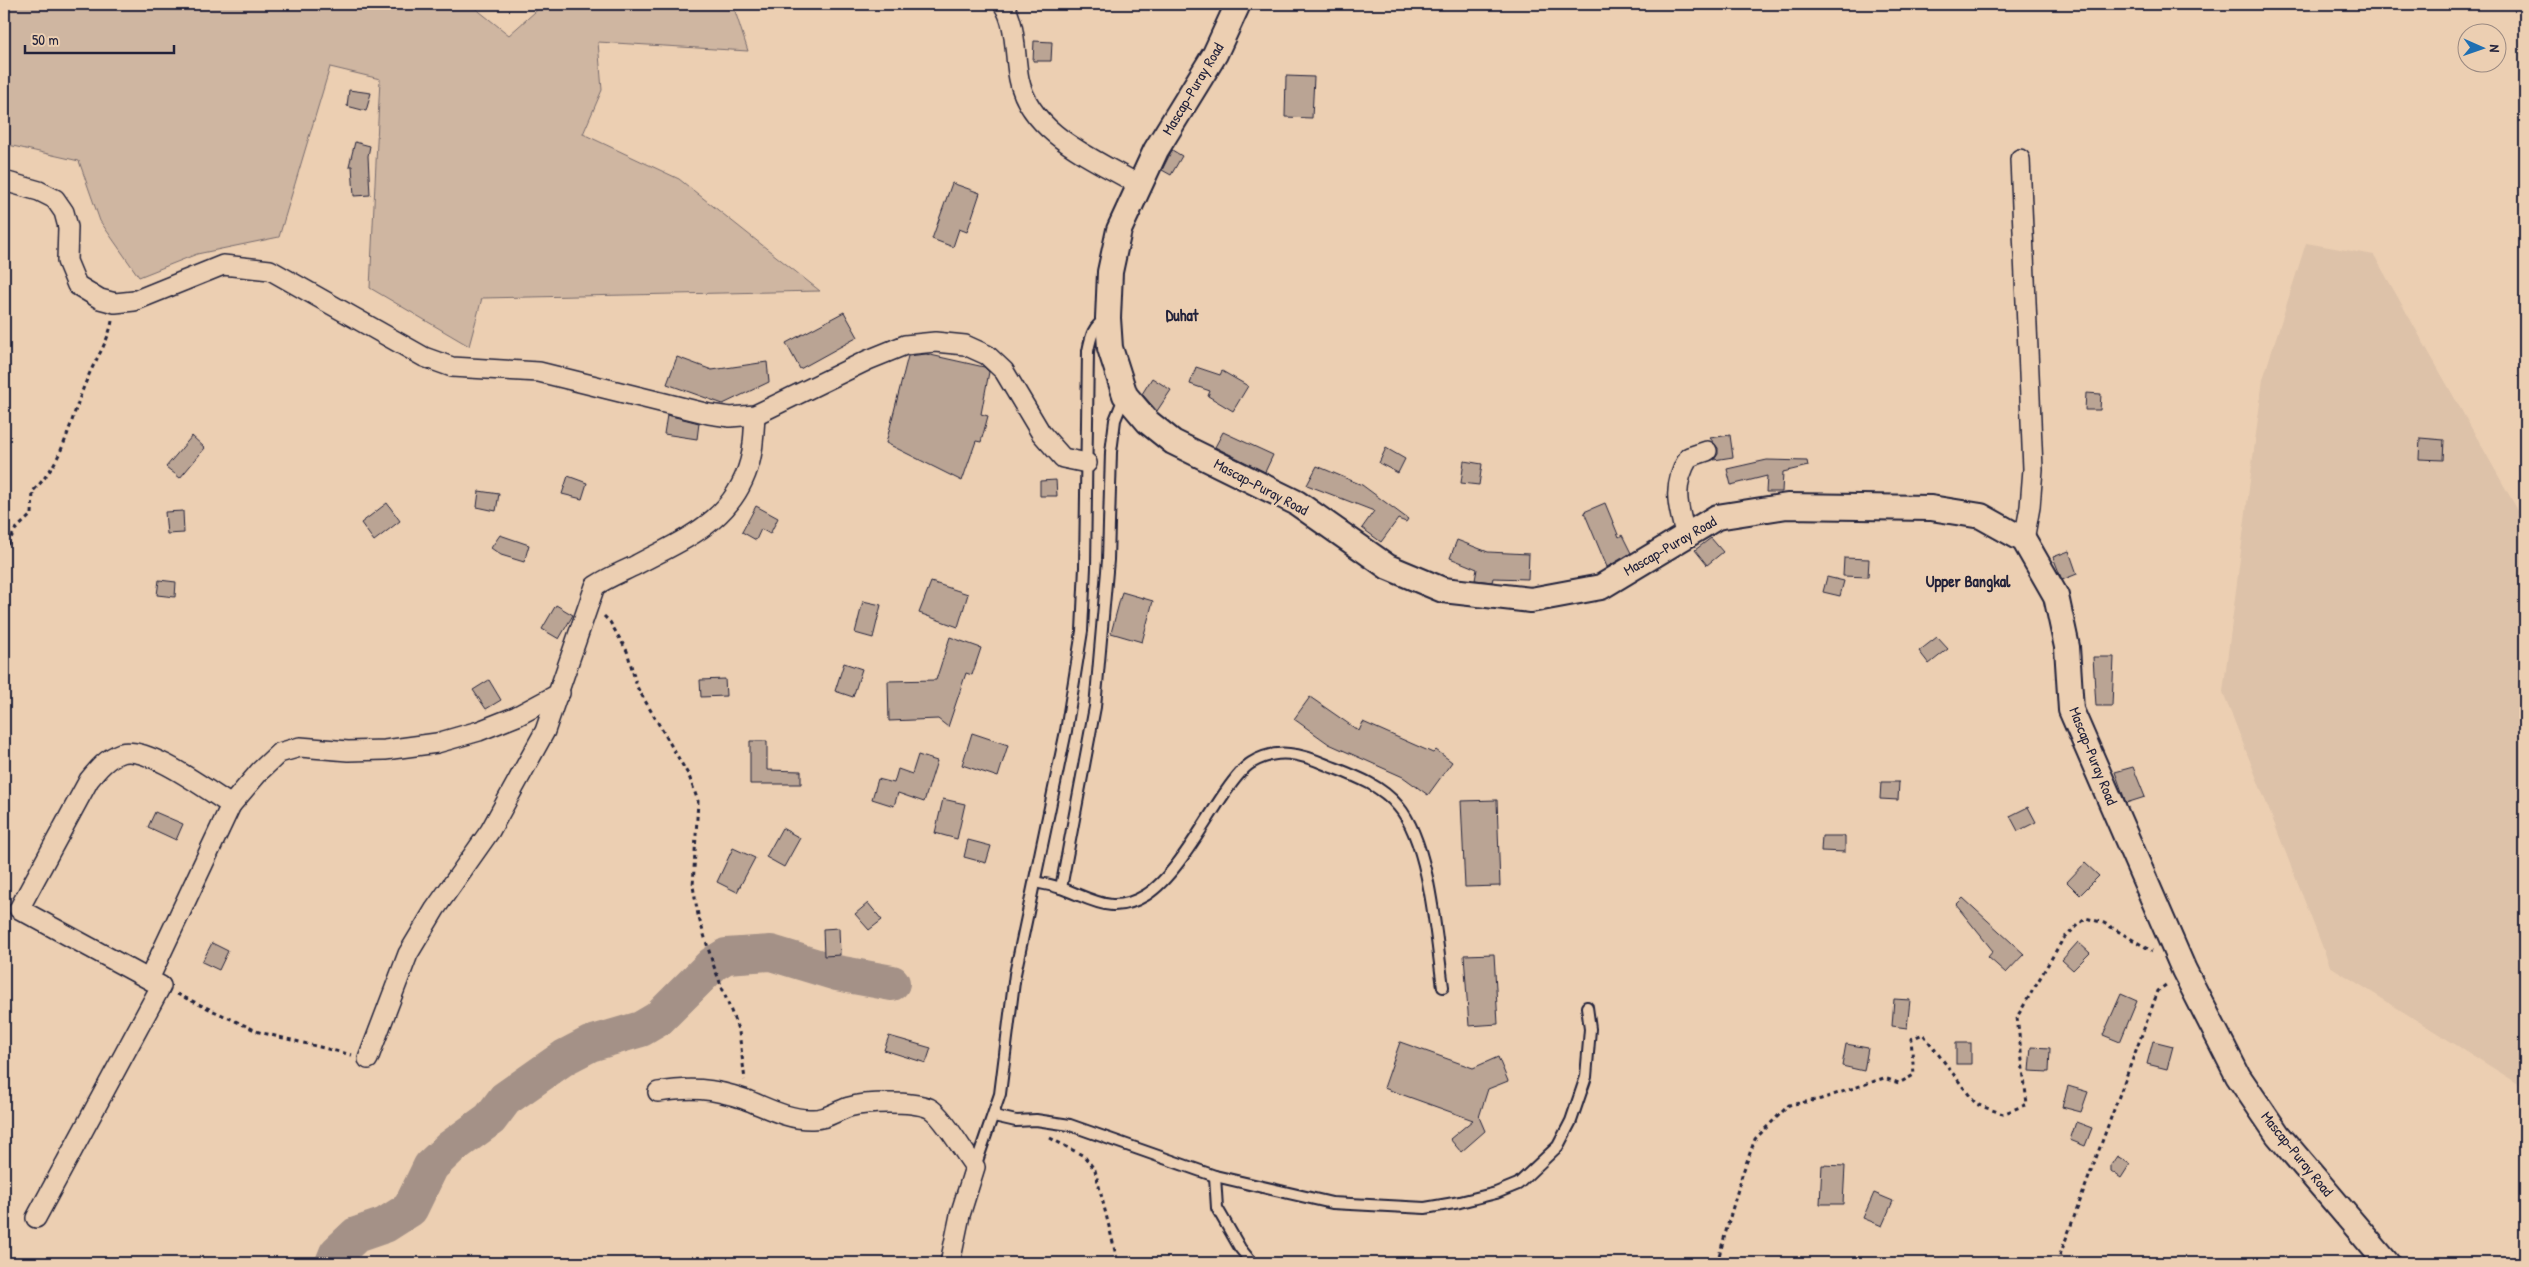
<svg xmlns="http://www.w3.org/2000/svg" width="2529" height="1267" viewBox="0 0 2529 1267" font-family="'Patrick Hand',sans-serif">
<rect width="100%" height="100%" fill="#eccfb2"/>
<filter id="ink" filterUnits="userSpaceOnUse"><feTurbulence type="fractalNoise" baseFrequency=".02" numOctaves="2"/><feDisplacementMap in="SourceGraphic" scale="10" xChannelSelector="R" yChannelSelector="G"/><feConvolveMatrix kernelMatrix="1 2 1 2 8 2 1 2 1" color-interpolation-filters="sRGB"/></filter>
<g filter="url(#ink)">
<polygon fill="#ddc2a9" points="2306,243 2374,255 2525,523 2525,1088 2330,966 2223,692 2263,379"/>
<polygon fill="#cfb6a1" stroke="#786c6e" points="4,4 470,4 509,35 544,4 718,4 735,11 748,51 598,42 602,90 583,134 679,179 820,291 482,298 469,346 370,288 380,79 330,67 279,237 197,254 139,277 100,221 79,161 4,144"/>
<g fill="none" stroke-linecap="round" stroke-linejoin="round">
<polyline stroke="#a49187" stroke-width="36" points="333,1263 337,1253 356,1235 385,1225 410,1209 431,1166 450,1148 490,1119 505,1099 565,1057 590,1044 641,1029 658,1019 713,964 726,956 771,953 837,973 892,983"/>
</g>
<g fill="#baa494" stroke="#22223b">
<polygon points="1034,41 1052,42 1051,61 1033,61"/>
<polygon points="1286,76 1314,77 1312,118 1285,117"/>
<polygon points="349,90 371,93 366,111 347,106"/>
<polygon points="355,142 370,146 368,156 370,195 354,196 352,166 349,166"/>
<polygon points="1172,150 1182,156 1171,175 1162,170"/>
<polygon points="952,183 980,193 967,232 959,229 953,247 932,239"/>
<polygon points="844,312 858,337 800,369 786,343"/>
<polygon points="926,354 984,367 989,372 981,414 988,416 981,442 976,441 962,481 886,443 908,356"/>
<polygon points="677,357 712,370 767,362 769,382 723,404 667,384"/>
<polygon points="1196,367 1220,375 1222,371 1248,386 1233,411 1208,396 1210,391 1190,384"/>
<polygon points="1152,378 1171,390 1157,411 1142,394"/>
<polygon points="2086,393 2101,394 2100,410 2085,410"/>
<polygon points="667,415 699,423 697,439 664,434"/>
<polygon points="1223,432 1273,455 1265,472 1215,447"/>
<polygon points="1730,435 1733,457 1714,460 1718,454 1718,448 1710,438"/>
<polygon points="192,436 205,448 180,478 166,467"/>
<polygon points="2420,438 2444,440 2443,460 2419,459"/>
<polygon points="1386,448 1405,459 1398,473 1379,463"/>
<polygon points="1767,460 1807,461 1808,466 1783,472 1782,492 1766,492 1767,476 1731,485 1727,469"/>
<polygon points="1464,461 1482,464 1479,485 1461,483"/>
<polygon points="1317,466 1362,485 1408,519 1406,522 1398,519 1381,542 1362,528 1374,511 1307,485"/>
<polygon points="568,476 587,483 582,499 562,494"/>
<polygon points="1056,480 1057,496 1040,496 1040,481"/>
<polygon points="479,491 499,494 496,511 477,507"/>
<polygon points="387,503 400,521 374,541 361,523"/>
<polygon points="1605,503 1619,537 1622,535 1631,553 1607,567 1584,512"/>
<polygon points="756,506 778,518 770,534 761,529 756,540 742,532"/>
<polygon points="183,511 184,533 167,534 165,512"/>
<polygon points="500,535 529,545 524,562 501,555 491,548"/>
<polygon points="1711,538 1723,552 1707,565 1695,550"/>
<polygon points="1457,540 1488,552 1529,554 1528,579 1493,578 1492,582 1475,580 1477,569 1450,558"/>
<polygon points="2069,551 2077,574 2062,580 2053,557"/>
<polygon points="1844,558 1869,559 1868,577 1843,576"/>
<polygon points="1827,577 1844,581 1840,596 1823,592"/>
<polygon points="159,580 176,582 175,597 157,595"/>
<polygon points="931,582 968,594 958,627 919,613"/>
<polygon points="1122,592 1153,601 1142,642 1111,633"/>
<polygon points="863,601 881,605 873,638 855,633"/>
<polygon points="556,605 573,615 559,639 542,629"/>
<polygon points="950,637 981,648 972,675 966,673 948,727 938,719 889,721 888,681 936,680"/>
<polygon points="1937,637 1948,649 1929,664 1919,651"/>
<polygon points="2093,657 2114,657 2112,706 2096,706"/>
<polygon points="844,663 862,669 853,697 835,691"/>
<polygon points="725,679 726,696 701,697 700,680"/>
<polygon points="489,680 501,700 486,709 473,690"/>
<polygon points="1310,697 1359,731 1363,722 1433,753 1436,750 1452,762 1428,795 1403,777 1329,744 1294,719"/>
<polygon points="972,733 1008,745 998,777 962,765"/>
<polygon points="750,741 767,741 767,770 801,771 801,784 750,784"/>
<polygon points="918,755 937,761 924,802 898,793 894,806 872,799 878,779 894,783 898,769 912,774"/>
<polygon points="2133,767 2145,797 2126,803 2115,772"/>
<polygon points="1881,782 1899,782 1898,800 1880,799"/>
<polygon points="943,799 965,804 957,839 935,833"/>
<polygon points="1497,800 1500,886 1465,887 1461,801"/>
<polygon points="2028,807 2036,822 2018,831 2010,816"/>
<polygon points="155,812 183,824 176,840 148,827"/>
<polygon points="782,828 800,838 784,867 766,857"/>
<polygon points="1822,836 1845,836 1845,852 1821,851"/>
<polygon points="968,840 991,846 986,863 964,857"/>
<polygon points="733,848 755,858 737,892 717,882"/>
<polygon points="2085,863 2099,876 2080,895 2067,882"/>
<polygon points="1963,898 2024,954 2006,973 1988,957 1993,951 1956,905"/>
<polygon points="868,903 882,920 869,930 855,914"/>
<polygon points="839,928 840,955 824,956 823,929"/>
<polygon points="2078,942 2090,953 2073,970 2062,960"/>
<polygon points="212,943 228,951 219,970 202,962"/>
<polygon points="1494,954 1498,1024 1469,1026 1464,955"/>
<polygon points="2121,994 2137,1001 2120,1042 2103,1035"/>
<polygon points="1894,999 1910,1000 1907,1028 1892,1026"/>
<polygon points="889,1036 931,1048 926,1063 884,1050"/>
<polygon points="2153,1041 2173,1046 2167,1069 2147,1064"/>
<polygon points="1400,1042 1473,1068 1498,1057 1508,1081 1488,1089 1479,1117 1485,1131 1461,1152 1450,1139 1473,1120 1384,1088"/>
<rect x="1956" y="1043" width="15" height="21"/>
<polygon points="1846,1044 1868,1048 1864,1071 1842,1066"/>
<polygon points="2031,1047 2050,1048 2049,1072 2029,1071"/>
<polygon points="2068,1086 2088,1092 2081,1112 2062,1107"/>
<polygon points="2076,1122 2092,1128 2085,1146 2070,1140"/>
<polygon points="2117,1156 2130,1164 2121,1178 2111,1171 2111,1165"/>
<polygon points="1822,1165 1845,1166 1843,1204 1820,1204"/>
<polygon points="1874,1193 1893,1201 1882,1226 1863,1218"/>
</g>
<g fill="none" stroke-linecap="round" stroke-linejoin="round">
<defs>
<g id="service">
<path d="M1035,882C1043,884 1052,885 1061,888C1092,899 1112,916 1146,895C1175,877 1204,823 1224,794C1231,784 1241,769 1251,763C1277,747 1302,754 1327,765C1352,775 1380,784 1398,806C1430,843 1436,938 1443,987"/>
<polyline points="1061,888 1095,707 1108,560 1111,452 1115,420 1125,395"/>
<polyline points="994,1116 1016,1121 1036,1120 1070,1125 1215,1176 1332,1203 1425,1208 1460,1202 1496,1193 1518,1184 1558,1146 1571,1121 1586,1077 1590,1029 1587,1007"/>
<path d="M975,1167L1000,1094L1015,974L1066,731L1082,631L1085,567L1088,351C1091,336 1093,326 1107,318"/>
<polyline points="1215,1176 1217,1208 1240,1248 1252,1263"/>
</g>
<g id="minor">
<path d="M1003,4C1017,25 1014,54 1019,79C1030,134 1095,159 1139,185"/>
<polyline points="2020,159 2033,469 2030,507 2024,540"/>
<polyline points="4,181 39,191 55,199 64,212 68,227 67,261 77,285 100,299 115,303 134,301 223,265 270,270 424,357 452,367 539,372 709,414 730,417 755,415 868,360 905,345 935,342 965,345 987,355 1004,371 1041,433 1063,458 1087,463"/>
<path d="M1686,536C1677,505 1672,485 1689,457L1707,451"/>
<polyline points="149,979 231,805 260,771 279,753 300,747 348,751 385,750 437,743 479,731 517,716 560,693"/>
<path d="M368,1059L408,954L435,909L490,831L545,731L595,586C609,577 622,572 636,565C686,538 734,521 750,461C754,446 754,430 755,415"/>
<path d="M658,1092C690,1087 712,1088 744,1099C766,1107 786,1119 810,1119C826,1120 834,1112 849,1107C866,1102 912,1101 929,1108C942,1114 964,1153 975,1167L960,1215L950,1263"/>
<path d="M36,1218L161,986L19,909L89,780C98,769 107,758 121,753C148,745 208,791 231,805"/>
</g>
<polyline id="tertiary" points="1238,4 1215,54 1156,150 1119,230 1110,272 1108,318 1110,348 1125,395 1148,422 1173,442 1297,503 1388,567 1443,590 1531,600 1601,587 1717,517 1787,506 1931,508 1981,516 2024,540 2056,596 2067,647 2071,710 2184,970 2238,1076 2278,1135 2387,1263"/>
</defs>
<use href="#service" stroke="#22223b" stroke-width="14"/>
<use href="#minor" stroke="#22223b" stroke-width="22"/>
<use href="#tertiary" stroke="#22223b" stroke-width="28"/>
<g stroke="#22223b" stroke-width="3" stroke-dasharray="4 4" stroke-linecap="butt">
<path d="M4,552L15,530L32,514L33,491C68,456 69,419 88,377C96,358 108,343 112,321"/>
<polyline points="604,616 610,622 627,651 637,687 689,776 698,801 693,886 698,915 713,964 739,1032 745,1080"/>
<polyline points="177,994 259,1032 352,1055"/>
<polyline points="1050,1138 1084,1156 1095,1170 1118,1263"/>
<polyline points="1717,1263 1742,1175 1755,1139 1789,1105 1821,1099 1884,1078 1899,1083 1914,1075 1911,1039 1923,1034 1976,1104 2003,1114 2027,1104 2017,1017 2063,939 2086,918 2104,923 2152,951"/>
<polyline points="2057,1263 2158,991 2167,984"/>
</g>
<use href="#service" stroke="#eccfb2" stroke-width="10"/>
<use href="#minor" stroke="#eccfb2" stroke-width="19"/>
<use href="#tertiary" stroke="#eccfb2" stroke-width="24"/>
</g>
</g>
<g text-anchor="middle" stroke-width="5" stroke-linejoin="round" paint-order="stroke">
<g font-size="15" fill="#22223b" stroke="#eccfb2">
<text transform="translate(1193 89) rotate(-59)" y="5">Mascap-Puray Road</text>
<text transform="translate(1261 487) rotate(28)" y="5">Mascap-Puray Road</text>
<text transform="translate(1670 546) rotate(-30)" y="5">Mascap-Puray Road</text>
<text transform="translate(2093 756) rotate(68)" y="5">Mascap-Puray Road</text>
<text transform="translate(2297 1154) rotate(51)" y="5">Mascap-Puray Road</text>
</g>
<g font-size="16" font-weight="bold" fill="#22223b" stroke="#eccfb2">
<text x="1182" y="321">Duhat</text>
<text x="1968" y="587">Upper Bangkal</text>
</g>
</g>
<rect width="2529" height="1267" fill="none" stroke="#eccfb2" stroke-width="20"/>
<rect x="10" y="10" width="2509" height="1247" fill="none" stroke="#22223b" stroke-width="2" filter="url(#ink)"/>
<g transform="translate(2482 48) rotate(92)"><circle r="24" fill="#eccfb2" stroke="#9b8a82"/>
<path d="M0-4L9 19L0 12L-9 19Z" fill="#1f6fb2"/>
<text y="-8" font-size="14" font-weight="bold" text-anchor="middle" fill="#22223b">N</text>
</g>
<path d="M25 45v8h149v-8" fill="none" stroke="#22223b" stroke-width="2.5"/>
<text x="32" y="45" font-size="15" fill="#22223b" stroke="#eccfb2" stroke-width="4" paint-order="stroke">50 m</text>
</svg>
